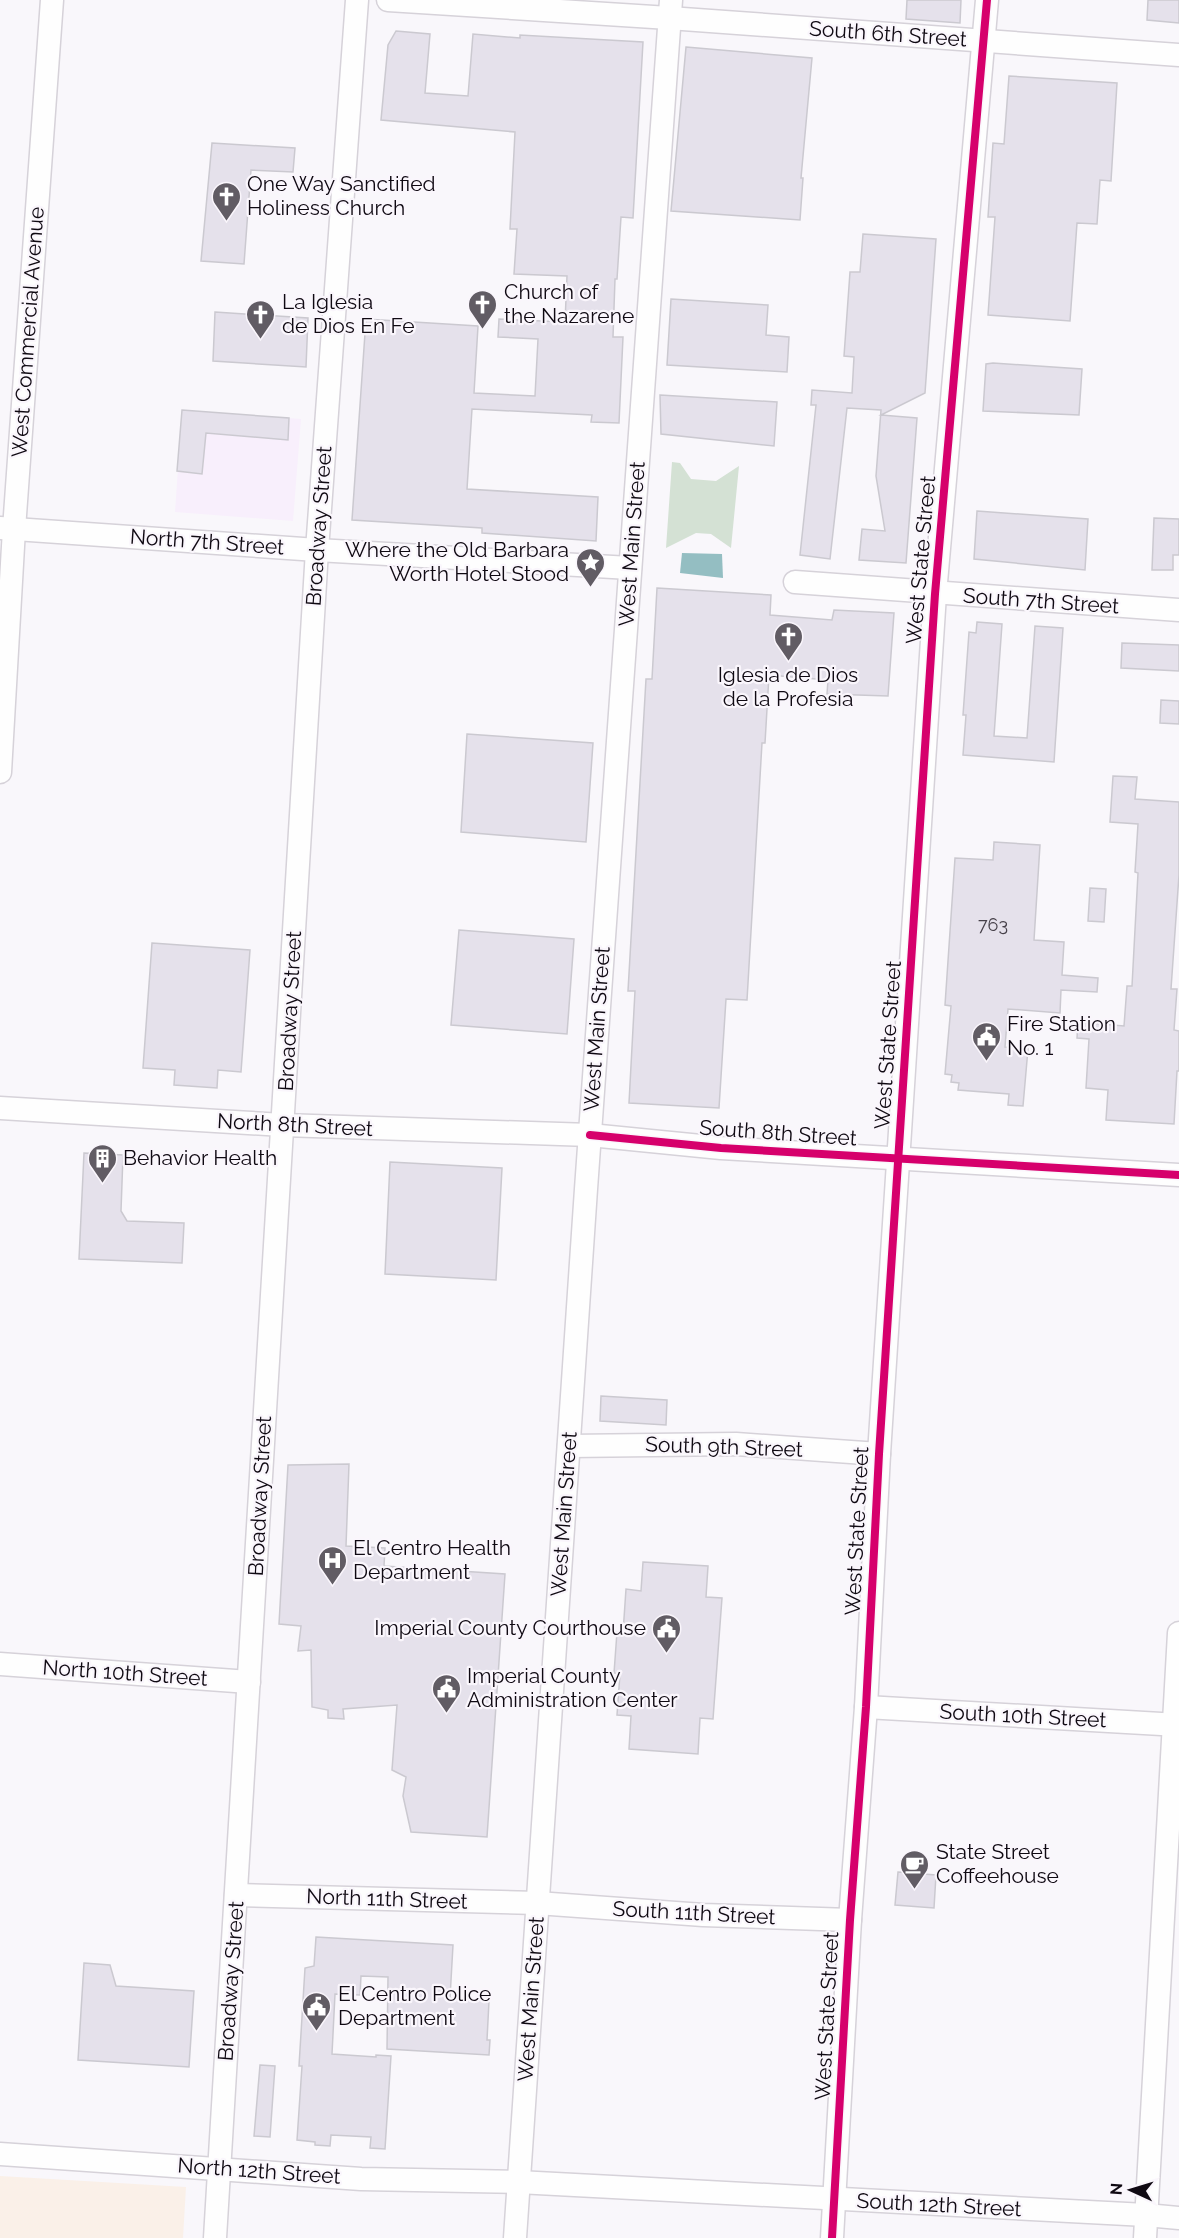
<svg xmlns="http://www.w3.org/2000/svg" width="1179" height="2238" viewBox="0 0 1179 2238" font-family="Raleway,sans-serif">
<rect width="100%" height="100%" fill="#f9f7fb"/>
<polygon fill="#f8effc" points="182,410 301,419 293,521 175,512"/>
<polygon fill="#faf0e8" points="0,2176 186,2187 183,2238 0,2238"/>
<polygon fill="#d4e1d4" points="672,462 680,463 691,479 716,481 739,466 731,548 711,534 696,533 666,548"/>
<polygon fill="#94bec2" points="682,553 722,554 723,578 680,573"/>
<g fill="#e5e1eb" stroke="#cbc9d0" stroke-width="1.5">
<polygon points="907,0 961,0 960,23 906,19"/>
<polygon points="1148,0 1179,0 1179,23 1147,20"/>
<polygon points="396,31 430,34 425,93 468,96 473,34 520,38 520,35 643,42 633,218 621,217 617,279 615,279 613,337 623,337 619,423 591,422 592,415 472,409 467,489 598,497 596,541 482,533 482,528 352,520 366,319 478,326 474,393 535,396 538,339 498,337 499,319 565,322 567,276 514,274 517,229 510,229 515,132 381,120 388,45"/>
<polygon points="686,47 812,58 801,178 803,178 800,220 671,211"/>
<polygon points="1009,76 1117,83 1111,181 1100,180 1097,224 1077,223 1070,321 988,315 995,217 988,217 993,143 1004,144"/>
<polygon points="212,143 295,148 293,172 251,170 244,264 201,261"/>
<polygon points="863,234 936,239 925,393 881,415 917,418 906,563 859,560 862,529 885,531 876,476 881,410 847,408 830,559 800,555 816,405 811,405 812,390 852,393 854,357 844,356 850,272 860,272"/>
<polygon points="671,299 768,305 766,335 789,337 787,372 667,365"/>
<polygon points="215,312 308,318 306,367 213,361"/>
<polygon points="993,363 1082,369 1079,415 983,411 986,364"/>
<polygon points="660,395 777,402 774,446 661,434"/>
<polygon points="182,410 289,418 288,440 206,433 202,474 177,471"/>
<polygon points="977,511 1088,519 1085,570 974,559"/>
<polygon points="1154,518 1179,519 1179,555 1173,555 1173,570 1152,570"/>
<polygon points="657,588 771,595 770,615 832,620 834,610 894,613 888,696 827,694 828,680 769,675 765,743 762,743 747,1000 726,999 719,1108 629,1103 635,991 628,991 646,679 652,679"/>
<polygon points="977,622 1002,624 994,736 1027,738 1035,626 1063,628 1054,762 963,755 966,715 963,715 969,632 976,633"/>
<polygon points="1122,643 1179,645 1179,671 1121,668"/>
<polygon points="1161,700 1179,701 1179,724 1160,723"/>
<polygon points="467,734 593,743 586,842 461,832"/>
<polygon points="1113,776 1137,777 1135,799 1179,802 1179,875 1171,989 1177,989 1174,1030 1179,1031 1179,1071 1177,1071 1174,1124 1106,1120 1108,1090 1086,1088 1089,1039 1077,1038 1078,1022 1124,1026 1127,986 1132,986 1138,873 1135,872 1138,824 1110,822"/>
<polygon points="994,842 1040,845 1034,940 1064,942 1062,975 1098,978 1097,992 1061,990 1060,1013 1008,1009 1005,1047 1028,1049 1023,1106 1008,1105 1009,1094 958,1090 959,1083 951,1082 952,1075 945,1074 951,1006 945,1005 955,858 993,860"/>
<polygon points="1090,888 1106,889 1104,922 1088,921"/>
<polygon points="459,930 574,939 567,1034 451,1025"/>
<polygon points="152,943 250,950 241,1072 218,1070 217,1088 174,1085 175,1070 143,1068"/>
<polygon points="84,1153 123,1155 121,1211 127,1221 184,1223 182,1263 79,1259"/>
<polygon points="390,1162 502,1168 496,1280 385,1274"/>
<polygon points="601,1396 667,1400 666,1425 600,1421"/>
<polygon points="349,1464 346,1546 385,1548 384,1566 505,1574 487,1837 411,1832 403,1796 406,1777 392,1770 397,1705 343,1709 344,1719 328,1718 328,1710 312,1707 311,1650 298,1651 301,1626 279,1624 288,1465"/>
<polygon points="643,1562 708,1566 706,1597 722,1598 713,1719 700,1718 698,1754 629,1749 631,1716 617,1715 620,1674 614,1673 617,1632 623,1633 626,1589 641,1591"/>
<polygon points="898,1872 936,1875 934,1908 895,1905"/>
<polygon points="316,1937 453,1945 450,1998 489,2001 487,2040 490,2040 489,2055 387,2049 388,1977 361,1976 360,1995 335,1994 332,2054 376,2057 376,2055 391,2056 385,2149 370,2148 371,2137 331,2135 330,2146 315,2145 315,2142 297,2140 302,2066 299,2066 305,1968 314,1966"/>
<polygon points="84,1963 110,1965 116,1986 194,1991 189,2067 78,2060"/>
<polygon points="260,2065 275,2066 270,2137 254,2136"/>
</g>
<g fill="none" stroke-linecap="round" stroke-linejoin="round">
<defs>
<g id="minor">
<polyline points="388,0 669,18 1179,55"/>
<polyline points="0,528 317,550 630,568"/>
<polyline points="795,582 1179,610"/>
<polyline points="0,772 14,529 52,0"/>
<polyline points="0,1108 283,1125 590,1135 721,1148 1179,1175"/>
<polyline points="569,1446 736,1444 879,1454"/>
<polyline points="0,1664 249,1682"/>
<polyline points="866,1707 1179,1725"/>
<polyline points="236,1895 537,1903 703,1915 850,1920"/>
<polyline points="0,2154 361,2179 518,2182 1146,2215 1179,2218"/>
<polyline points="215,2238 317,550 357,0"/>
<polyline points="515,2238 586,1189 671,0"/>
<polyline points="832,2238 850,1920 866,1707 879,1454 935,594 987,0"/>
<polyline points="1145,2238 1179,1633"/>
</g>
</defs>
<use href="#minor" stroke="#d6d2d9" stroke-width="25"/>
<use href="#minor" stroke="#fefefe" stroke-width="22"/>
<defs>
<g id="cycleway">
<polyline points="590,1135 721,1148 1179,1175"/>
<polyline points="832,2238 850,1920 866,1707 879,1454 935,594 987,0"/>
</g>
</defs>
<use href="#cycleway" stroke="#faf6fc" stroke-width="11"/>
<use href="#cycleway" stroke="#d6006c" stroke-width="8"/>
</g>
<defs>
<symbol id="church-pin" viewBox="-11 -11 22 30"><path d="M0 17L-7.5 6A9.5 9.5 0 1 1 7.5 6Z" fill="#615c64" stroke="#faf6fc"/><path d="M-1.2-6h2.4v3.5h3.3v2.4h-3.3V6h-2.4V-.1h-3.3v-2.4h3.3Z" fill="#fff"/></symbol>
<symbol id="sight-pin" viewBox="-11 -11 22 30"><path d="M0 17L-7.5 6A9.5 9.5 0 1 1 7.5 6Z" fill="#615c64" stroke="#faf6fc"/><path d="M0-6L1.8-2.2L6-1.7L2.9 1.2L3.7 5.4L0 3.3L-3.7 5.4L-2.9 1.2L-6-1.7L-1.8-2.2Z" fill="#fff"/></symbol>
<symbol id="civic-pin" viewBox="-11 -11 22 30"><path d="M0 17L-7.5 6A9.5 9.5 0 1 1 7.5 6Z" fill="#615c64" stroke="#faf6fc"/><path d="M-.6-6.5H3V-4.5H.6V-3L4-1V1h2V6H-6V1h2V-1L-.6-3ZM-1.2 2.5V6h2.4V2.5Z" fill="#fff"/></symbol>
<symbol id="building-pin" viewBox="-11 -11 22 30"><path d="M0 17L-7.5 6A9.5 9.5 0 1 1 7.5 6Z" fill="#615c64" stroke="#faf6fc"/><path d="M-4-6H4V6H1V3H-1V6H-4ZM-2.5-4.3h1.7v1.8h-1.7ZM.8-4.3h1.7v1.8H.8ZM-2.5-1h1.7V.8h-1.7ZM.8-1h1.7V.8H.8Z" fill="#fff"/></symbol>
<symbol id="hospital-pin" viewBox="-11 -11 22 30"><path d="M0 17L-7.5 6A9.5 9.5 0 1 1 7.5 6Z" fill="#615c64" stroke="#faf6fc"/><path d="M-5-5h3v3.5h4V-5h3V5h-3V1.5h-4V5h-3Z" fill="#fff"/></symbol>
<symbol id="cafe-pin" viewBox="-11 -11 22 30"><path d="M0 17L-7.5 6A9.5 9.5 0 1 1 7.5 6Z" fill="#615c64" stroke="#faf6fc"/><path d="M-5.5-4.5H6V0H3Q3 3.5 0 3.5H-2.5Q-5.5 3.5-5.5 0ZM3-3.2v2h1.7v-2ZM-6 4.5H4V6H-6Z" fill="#fff"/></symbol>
</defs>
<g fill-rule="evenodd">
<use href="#church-pin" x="210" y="180" width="33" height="45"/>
<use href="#church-pin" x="466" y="288" width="33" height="45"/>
<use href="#church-pin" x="244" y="298" width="33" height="45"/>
<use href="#sight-pin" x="574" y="546" width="33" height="45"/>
<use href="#church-pin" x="772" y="620" width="33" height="45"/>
<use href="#civic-pin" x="970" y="1020" width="33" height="45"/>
<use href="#building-pin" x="86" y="1142" width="33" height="45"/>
<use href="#hospital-pin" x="316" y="1544" width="33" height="45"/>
<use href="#civic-pin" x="650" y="1612" width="33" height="45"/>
<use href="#civic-pin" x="430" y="1672" width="33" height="45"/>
<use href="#cafe-pin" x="898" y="1848" width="33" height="45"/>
<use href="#civic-pin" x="300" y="1990" width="33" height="45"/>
</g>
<g text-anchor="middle" stroke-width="4.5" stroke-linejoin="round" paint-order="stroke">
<g font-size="18" fill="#464049">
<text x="993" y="931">763</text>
</g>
<g font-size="21" fill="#0f0912" stroke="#faf6fc">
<text transform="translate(888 34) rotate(4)" y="7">South 6th Street</text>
<text transform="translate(28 332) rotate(-86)" y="7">West Commercial Avenue</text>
<text transform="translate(319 526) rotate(-86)" y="7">Broadway Street</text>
<text transform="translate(207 542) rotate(4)" y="7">North 7th Street</text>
<text transform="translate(632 544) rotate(-86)" y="7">West Main Street</text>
<text transform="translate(921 560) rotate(-85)" y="7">West State Street</text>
<text transform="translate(1041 601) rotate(4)" y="7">South 7th Street</text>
<text transform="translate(290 1011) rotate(-87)" y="7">Broadway Street</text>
<text transform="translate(597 1029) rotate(-86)" y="7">West Main Street</text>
<text transform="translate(888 1045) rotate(-86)" y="7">West State Street</text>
<text transform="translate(295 1125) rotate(3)" y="7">North 8th Street</text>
<text transform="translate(778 1133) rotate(4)" y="7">South 8th Street</text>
<text transform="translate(724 1447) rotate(2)" y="7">South 9th Street</text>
<text transform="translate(260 1496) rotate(-87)" y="7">Broadway Street</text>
<text transform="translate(564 1514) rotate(-86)" y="7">West Main Street</text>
<text transform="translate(857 1531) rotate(-87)" y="7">West State Street</text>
<text transform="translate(125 1673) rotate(4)" y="7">North 10th Street</text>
<text transform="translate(1023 1716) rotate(3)" y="7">South 10th Street</text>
<text transform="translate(387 1899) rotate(2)" y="7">North 11th Street</text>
<text transform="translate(694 1913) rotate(3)" y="7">South 11th Street</text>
<text transform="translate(231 1981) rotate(-86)" y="7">Broadway Street</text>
<text transform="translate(531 1999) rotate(-86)" y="7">West Main Street</text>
<text transform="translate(827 2016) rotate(-87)" y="7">West State Street</text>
<text transform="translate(259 2171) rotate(4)" y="7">North 12th Street</text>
<text transform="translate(939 2205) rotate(3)" y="7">South 12th Street</text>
</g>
<g font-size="21" fill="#0f0912" stroke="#faf6fc" text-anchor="start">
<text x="247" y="191">One Way Sanctified<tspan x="247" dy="24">Holiness Church</tspan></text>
<text x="504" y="299">Church of<tspan x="504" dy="24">the Nazarene</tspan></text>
<text x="282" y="309">La Iglesia<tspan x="282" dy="24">de Dios En Fe</tspan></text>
<text x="569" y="557" text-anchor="end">Where the Old Barbara<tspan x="569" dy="24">Worth Hotel Stood</tspan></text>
<text x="788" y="682" text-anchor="middle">Iglesia de Dios<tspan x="788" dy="24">de la Profesia</tspan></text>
<text x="1007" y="1031">Fire Station<tspan x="1007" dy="24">No. 1</tspan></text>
<text x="123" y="1165">Behavior Health</text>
<text x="353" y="1555">El Centro Health<tspan x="353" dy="24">Department</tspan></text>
<text x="646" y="1635" text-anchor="end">Imperial County Courthouse</text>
<text x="467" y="1683">Imperial County<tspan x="467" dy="24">Administration Center</tspan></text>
<text x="936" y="1859">State Street<tspan x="936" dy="24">Coffeehouse</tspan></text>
<text x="338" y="2001">El Centro Police<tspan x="338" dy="24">Department</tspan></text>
</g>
</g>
<g transform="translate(1131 2190) rotate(274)" stroke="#faf6fc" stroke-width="4.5" paint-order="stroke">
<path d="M0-4.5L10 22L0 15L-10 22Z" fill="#0f0912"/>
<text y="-9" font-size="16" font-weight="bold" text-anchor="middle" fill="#0f0912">N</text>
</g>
</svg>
